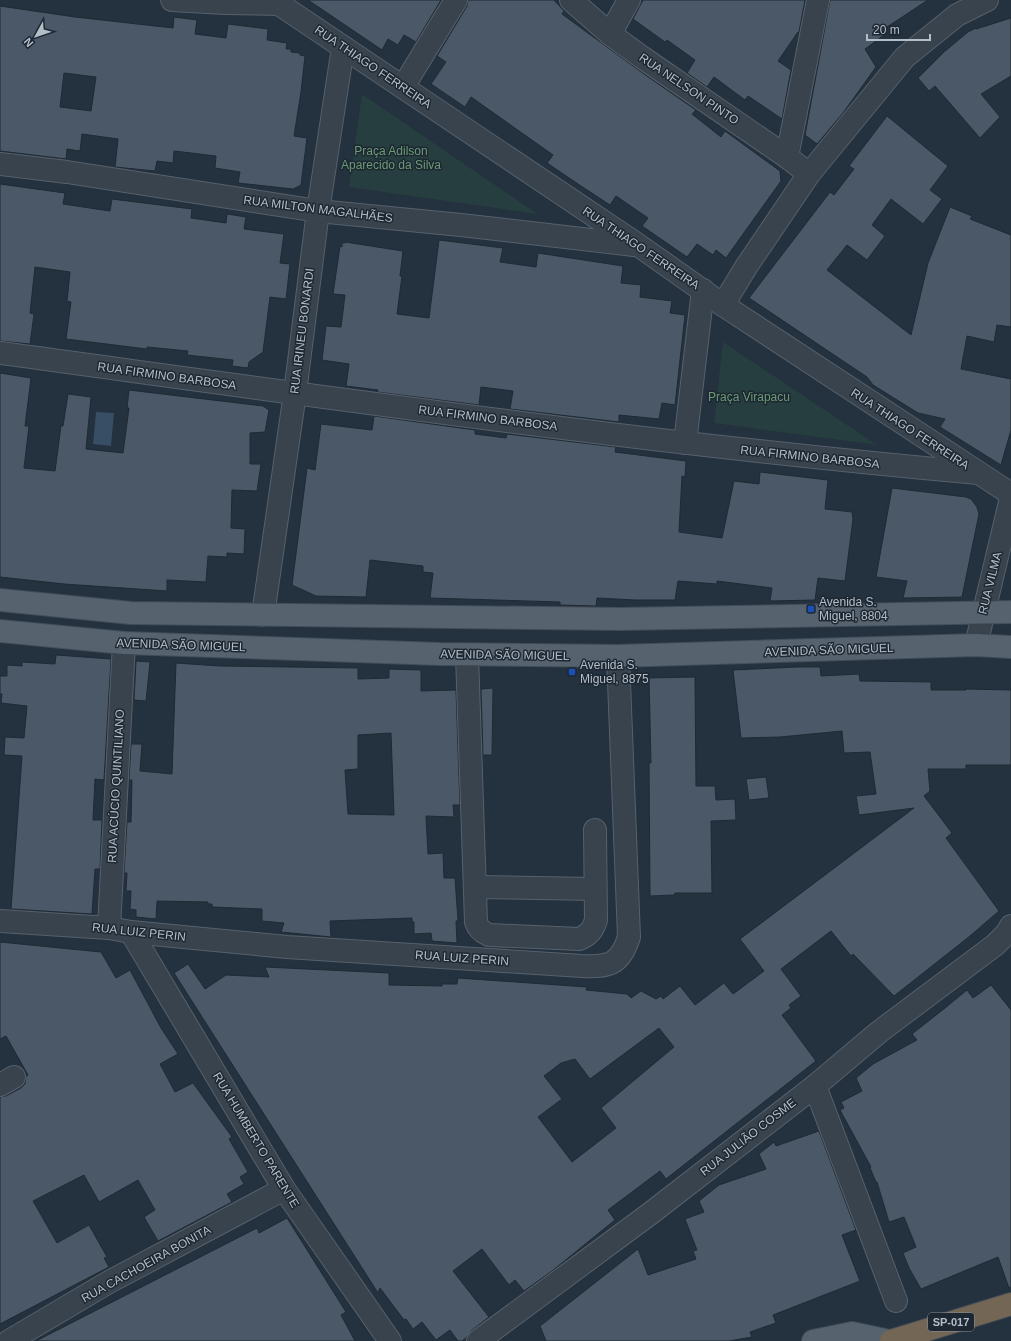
<svg xmlns="http://www.w3.org/2000/svg" width="1011" height="1341" viewBox="0 0 1011 1341" font-family="Helvetica,sans-serif">
<rect width="100%" height="100%" fill="#24313e"/>
<g fill="#263e3f">
<polygon points="362,94 536,213 537,214 349,187"/>
<polygon points="723,342 874,443 878,445 714,423"/>
</g>
<polygon fill="#384e65" points="96,412 114,413 111,446 93,444"/>
<g fill="#4a5867" stroke="#1f2a35" fill-rule="evenodd">
<polygon points="308,0 441,0 416,42 404,35 398,45 388,39 382,50"/>
<polygon points="468,0 554,0 564,11 562,14 644,74 693,108 696,110 692,114 721,137 725,131 780,171 781,181 726,258 716,250 713,255 697,244 687,257 642,226 648,218 616,196 610,205 578,184 547,163 553,155 471,97 465,107 431,84 446,62 437,56 467,6"/>
<polygon points="643,0 805,0 799,32 798,32 778,61 791,70 782,119 748,96 745,100 714,77 707,87 687,73 695,60 667,40 665,42 633,19"/>
<polygon points="830,0 928,0 881,31 884,35 865,49 876,67 843,113 817,144 805,135"/>
<path d="M0,6L75,17L173,28L174,17L197,20L195,34L226,38L228,24L268,29L267,40L287,43L286,49H291V52L300,53V55L305,56L301,92L294,136L307,138L301,185L293,189L238,183L240,172L215,168L216,156L174,151L173,163L157,161L155,171L115,167L118,139L82,134L80,151L67,149L66,159L0,151ZM64,73L96,77L91,111L60,107Z"/>
<polygon points="1011,18 1011,76 981,94 1000,117 980,138 935,86 929,91 918,78 944,52 968,32 976,28 976,29"/>
<polygon points="887,116 948,166 930,190 942,199 923,224 891,199 872,225 885,236 867,260 847,245 827,270 911,335 928,263 950,207 972,216 970,219 1011,235 1011,327 997,325 994,342 967,336 961,369 1011,379 1011,430 1001,465 940,427 945,419 918,413 873,385 867,377 749,298 830,192 834,195 854,169 849,166"/>
<polygon points="0,184 65,193 63,204 110,211 112,199 192,209 191,218 226,223 227,214 246,217 244,229 284,234 280,263 290,264 286,299 270,297 263,352 249,362 248,368 232,366 233,360 187,355 188,351 147,347 147,349 66,339 71,302 67,301 70,272 35,267 30,313 34,314 30,344 0,341"/>
<polygon points="439,240 503,248 500,262 536,267 538,253 623,266 621,283 641,285 640,297 672,301 670,313 685,315 675,405 662,403 659,419 619,415 619,422 510,409 513,391 481,387 479,405 377,392 378,390 346,386 349,364 322,360 326,326 341,327 345,295 333,294 340,246 342,247 342,243 345,243 345,242 403,251 400,276 402,276 397,314 429,318"/>
<polygon points="0,373 31,378 25,426 29,426 24,468 55,471 61,426 63,426 68,394 91,397 86,449 123,453 129,408 127,408 129,390 263,406 269,410 265,432 250,433 250,464 261,464 257,491 232,490 231,528 245,529 244,554 227,553 227,557 208,556 206,582 167,580 167,591 64,584 0,577"/>
<polygon points="374,416 475,430 475,434 506,438 507,434 616,447 615,452 686,461 685,477 682,476 679,532 722,538 734,481 759,484 760,472 828,480 825,509 852,512 853,519 845,581 818,578 815,600 770,601 772,588 717,581 717,584 678,581 675,600 635,600 597,598 596,606 560,605 560,602 430,598 433,573 423,572 423,566 370,560 366,597 316,596 292,585 307,468 315,470 321,424 372,430"/>
<polygon points="892,488 966,497 971,499 977,507 979,514 962,597 903,598 907,581 876,577"/>
<polygon points="56,655 111,659 104,780 95,779 93,820 102,820 100,869 95,869 92,914 11,909 22,756 4,755 5,737 24,738 27,706 1,703 2,694 0,694 0,676 7,676 7,665 22,666 22,662 55,664"/>
<polygon points="136,661 150,662 146,701 134,700"/>
<path d="M176,663L220,666L358,668V679L389,678V669L421,670V691L456,690L460,805H453L454,817L426,816L428,854L443,853L444,878H455L458,921H456L457,943L432,941L431,933L414,934V922H412V918L330,921L331,937L281,932L284,923L262,921V909L212,907V904H208V902L157,901L156,919L136,917V910L130,909L131,891H126L127,873H124L127,822H131L132,780H129L131,744H142L140,771L172,774ZM391,733L394,815L348,814L345,770L358,769V735Z"/>
<path d="M797,667H820L821,676L859,674L860,681L931,682V690H966V689L1011,690V765H966V769H928L930,791L924,796L952,833L946,838L999,911L970,936L894,996L853,954L851,956L831,931L781,969L801,996L789,1005L791,1008L782,1015L816,1061L666,1179L660,1171L608,1210L615,1220L552,1271L524,1291L515,1280L509,1285L482,1249L453,1271L489,1317L471,1331L466,1338L462,1341H458L450,1330L436,1340L422,1322L413,1329L406,1319L404,1320L380,1288L378,1293L174,973L188,964L205,989L226,975L269,977L265,967L389,973V985L442,986V984H457L458,978L587,987L586,990L627,994L631,998L641,991L656,999L661,996L663,999L680,986L695,1005L724,983L733,994L764,971L740,939L914,808L859,815L856,796L876,794L870,752L844,753L842,731L780,737L741,738L733,670ZM659,1028L674,1047L601,1108L616,1128L572,1162L538,1117L562,1099L544,1076L561,1063L575,1059L590,1079Z"/>
<polygon points="695,677 696,786 715,786 716,800 735,799 736,820 711,821 712,893 675,893 674,895 650,896 649,763 651,763 649,678"/>
<polygon points="493,688 492,755 483,755 481,689"/>
<polygon points="766,777 769,798 749,800 746,779"/>
<polygon points="0,942 101,952 116,978 130,970 161,1028 178,1054 160,1064 175,1092 193,1083 232,1137 229,1139 248,1172 240,1177 244,1184 227,1194 232,1202 158,1241 144,1217 155,1210 138,1180 99,1202 84,1175 33,1201 57,1243 89,1225 107,1257 104,1258 109,1267 0,1324 0,1097 6,1096 21,1088 25,1084 26,1076 28,1075 6,1036 0,1039"/>
<polygon points="991,985 1011,1010 1011,1287 1009,1288 998,1257 921,1289 909,1268 903,1253 916,1247 904,1217 889,1222 877,1182 876,1182 870,1168 871,1167 840,1110 844,1108 841,1102 862,1091 856,1078 873,1064 917,1040 912,1034 945,1008 967,990 973,998"/>
<polygon points="819,1131 856,1230 842,1235 860,1281 773,1315 776,1323 750,1332 752,1337 729,1341 546,1341 540,1326 638,1249 648,1275 696,1259 693,1251 697,1250 685,1219 704,1212 699,1201 719,1185 766,1169 759,1154 774,1142 776,1146"/>
<polygon points="287,1218 346,1312 341,1315 355,1341 36,1341 257,1228 259,1233"/>
</g>
<g fill="none" stroke-linecap="round" stroke-linejoin="round">
<defs>
<g id="minor">
<polyline points="172,0 225,3 280,4 283,0"/>
<polyline points="273,0 638,245 723,305 1011,494"/>
<polyline points="571,0 610,34 643,58 787,157 809,174"/>
<polyline points="610,34 629,0"/>
<polyline points="403,87 456,0"/>
<polyline points="787,157 818,0"/>
<polyline points="0,164 67,172 318,211 461,225 634,245"/>
<polyline points="723,305 746,267 809,174 905,57 957,15 987,0"/>
<path d="M0,353C325,397 651,444 978,473"/>
<polyline points="685,443 703,290"/>
<polyline points="263,615 295,393 318,211 343,47"/>
<polyline points="976,645 1011,498"/>
<path d="M467,655L476,922C478,929 482,932 489,935L579,939C589,935 593,930 596,920L595,830"/>
<polyline points="475,887 595,889"/>
<path d="M0,921L109,928L131,932L287,947L582,966C609,967 620,965 629,937L618,656"/>
<polyline points="109,928 124,643"/>
<polyline points="131,932 284,1189 390,1341"/>
<polyline points="0,1085 14,1077"/>
<polyline points="815,1086 896,1301"/>
<polyline points="9,1341 109,1282 284,1189"/>
<polyline points="478,1341 651,1213 815,1086 879,1032 995,945 1007,933 1011,926"/>
</g>
<g id="major">
<polyline points="0,600 131,613 620,619 1011,612"/>
<polyline points="0,631 124,643 440,654 618,656 976,645 1011,647"/>
<polyline points="813,1341 852,1333 889,1341"/>
</g>
<polyline id="highway" points="891,1341 1011,1304"/>
</defs>
<use href="#minor" stroke="#56616c" stroke-width="24"/>
<use href="#major" stroke="#414c57" stroke-width="24"/>
<use href="#highway" stroke="#434e59" stroke-width="24"/>
<use href="#minor" stroke="#38434e" stroke-width="22"/>
<use href="#major" stroke="#56626e" stroke-width="22"/>
<use href="#highway" stroke="#746655" stroke-width="22"/>
</g>
<g fill="#1a4fb4" stroke="#1d2833" stroke-width="1.5">
<rect x="807" y="605" width="8" height="8" rx="2"/>
<rect x="568" y="668" width="8" height="8" rx="2"/>
</g>
<g text-anchor="middle" stroke-width="3" stroke-linejoin="round" paint-order="stroke">
<rect fill="#1d2833" stroke="#87919c" stroke-width="1" x="928" y="1313" width="46" height="18" rx="3"/>
<g font-size="11" font-weight="bold" fill="#b4bec9">
<text x="951" y="1326">SP-017</text>
</g>
<g font-size="12" fill="#b4bec9" stroke="#1d2833">
<text transform="translate(373 67) rotate(34)" y="4">RUA THIAGO FERREIRA</text>
<text transform="translate(689 89) rotate(34)" y="4">RUA NELSON PINTO</text>
<text transform="translate(318 209) rotate(7)" y="4">RUA MILTON MAGALHÃES</text>
<text transform="translate(641 248) rotate(34)" y="4">RUA THIAGO FERREIRA</text>
<text transform="translate(302 331) rotate(-83)" y="4">RUA IRINEU BONARDI</text>
<text transform="translate(167 376) rotate(8)" y="4">RUA FIRMINO BARBOSA</text>
<text transform="translate(488 418) rotate(7)" y="4">RUA FIRMINO BARBOSA</text>
<text transform="translate(910 429) rotate(33)" y="4">RUA THIAGO FERREIRA</text>
<text transform="translate(810 457) rotate(6)" y="4">RUA FIRMINO BARBOSA</text>
<text transform="translate(990 583) rotate(-76)" y="4">RUA VILMA</text>
<text transform="translate(181 645) rotate(2)" y="4">AVENIDA SÃO MIGUEL</text>
<text transform="translate(829 650) rotate(-2)" y="4">AVENIDA SÃO MIGUEL</text>
<text transform="translate(505 655) rotate(1)" y="4">AVENIDA SÃO MIGUEL</text>
<text transform="translate(116 786) rotate(-87)" y="4">RUA ACÚCIO QUINTILIANO</text>
<text transform="translate(139 932) rotate(6)" y="4">RUA LUIZ PERIN</text>
<text transform="translate(462 958) rotate(4)" y="4">RUA LUIZ PERIN</text>
<text transform="translate(748 1137) rotate(-38)" y="4">RUA JULIÃO COSME</text>
<text transform="translate(256 1140) rotate(59)" y="4">RUA HUMBERTO PARENTE</text>
<text transform="translate(146 1264) rotate(-29)" y="4">RUA CACHOEIRA BONITA</text>
</g>
<g font-size="12" fill="#6b9a73" stroke="#1d2833">
<text x="391" y="155">Praça Adilson<tspan x="391" dy="14">Aparecido da Silva</tspan></text>
<text x="749" y="401">Praça Virapacu</text>
</g>
<g font-size="12" fill="#b4bec9" stroke="#1d2833" text-anchor="start">
<text x="819" y="606">Avenida S.<tspan x="819" dy="14">Miguel, 8804</tspan></text>
<text x="580" y="669">Avenida S.<tspan x="580" dy="14">Miguel, 8875</tspan></text>
</g>
</g>
<g transform="translate(36 36) rotate(230)" stroke="#1d2833" stroke-width="3" paint-order="stroke">
<path d="M0-3L7 15L0 10L-7 15Z" fill="#b4bec9"/>
<text y="-6" font-size="11" font-weight="bold" text-anchor="middle" fill="#b4bec9">N</text>
</g>
<path d="M867 34v6h63v-6" fill="none" stroke="#b4bec9" stroke-width="2"/>
<text x="873" y="34" font-size="12" fill="#b4bec9" stroke="#1d2833" stroke-width="3" paint-order="stroke">20 m</text>
</svg>
